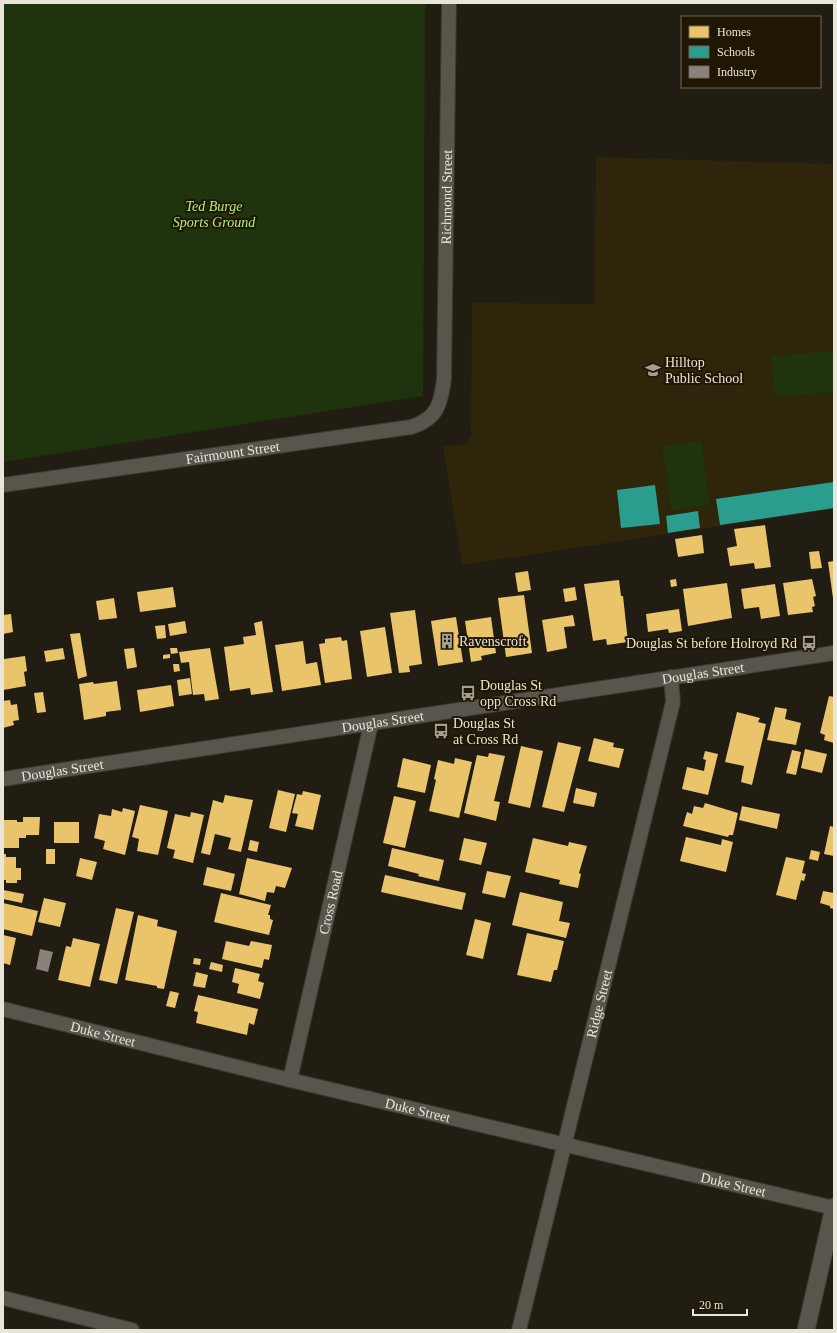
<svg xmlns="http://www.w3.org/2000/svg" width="837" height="1333" viewBox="0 0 837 1333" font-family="Georgia,serif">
<rect width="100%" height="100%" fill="#221d12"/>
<polygon fill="#2f250b" points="596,157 834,164 834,509 462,565 443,447 465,444 471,436 472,303 594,304"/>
<g fill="#1f330e">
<polygon points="3,3 425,3 423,396 3,462"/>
<polygon points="834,351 834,392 775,397 771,356"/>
<polygon points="701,441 710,505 671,511 662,446"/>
</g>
<g fill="#e9c46a">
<polygon points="765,525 771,567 755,569 754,563 730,566 727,548 737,546 734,529"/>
<polygon points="702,535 704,553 678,557 675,539"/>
<polygon points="819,551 822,568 811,569 809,552"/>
<polygon points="834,561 834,598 833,598 828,562"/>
<polygon points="528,571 531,590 518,592 515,573"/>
<polygon points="676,579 677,586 671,587 670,580"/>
<polygon points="812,579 816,596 813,597 815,606 812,607 813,612 788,615 783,583"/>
<polygon points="619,580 621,596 623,596 628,642 607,645 606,639 593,641 584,584"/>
<polygon points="727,583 732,618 688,626 683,589"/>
<polygon points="775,584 780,616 761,619 759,607 744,609 741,589"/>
<polygon points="173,587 176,607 140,612 137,592"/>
<polygon points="575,587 577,600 565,602 563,589"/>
<polygon points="524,595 532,653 506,657 498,598"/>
<polygon points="114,598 117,618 99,620 96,601"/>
<polygon points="679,609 682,631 669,633 668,629 648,632 646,614"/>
<polygon points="415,610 422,664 409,666 410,672 399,673 390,613"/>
<polygon points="11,614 13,632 3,634 3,615"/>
<polygon points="573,615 575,626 564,627 567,648 547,652 542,620"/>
<polygon points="456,617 463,662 438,666 431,621"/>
<polygon points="491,617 496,653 481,656 482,660 471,662 465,621"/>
<polygon points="185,621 187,633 170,636 168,624"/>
<polygon points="262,621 273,692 251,695 250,688 230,691 224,647 244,644 243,637 256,635 254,623"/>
<polygon points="165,625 166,638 157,639 155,626"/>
<polygon points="385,627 392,673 367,677 360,631"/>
<polygon points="80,633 87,676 78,679 70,634"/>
<polygon points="341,637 342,641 347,640 352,679 325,683 319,644 325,643 325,639"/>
<polygon points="303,641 306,664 317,662 321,685 282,691 275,645"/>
<polygon points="63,648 65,659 46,662 44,651"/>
<polygon points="134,648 137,667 127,669 124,649"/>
<polygon points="170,648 177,648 178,653 171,654"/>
<polygon points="210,648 219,699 205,701 204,694 193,695 189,662 181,663 179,652"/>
<polygon points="170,654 170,658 163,659 163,655"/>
<polygon points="3,655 4,659 25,656 27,671 24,672 26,686 3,690"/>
<polygon points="173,664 179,664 180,671 174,672"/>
<polygon points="190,678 192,694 179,696 177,680"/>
<polygon points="117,681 121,710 106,712 106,716 84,720 79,684 93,682 94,684"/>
<polygon points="171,685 174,706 140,712 137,690"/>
<polygon points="43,692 46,712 37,713 34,693"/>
<polygon points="829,696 834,697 834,743 824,740 825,735 820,733"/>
<polygon points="10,700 11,705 17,704 19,720 13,721 14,725 3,728 3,701"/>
<polygon points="775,707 787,709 785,719 801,723 796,745 767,740"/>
<polygon points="737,712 760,718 758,722 766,724 752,785 741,782 744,766 725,762"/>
<polygon points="594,738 614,743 613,747 624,749 619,768 588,761"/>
<polygon points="558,742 581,747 564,812 542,807"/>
<polygon points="521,746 543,751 530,808 508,803"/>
<polygon points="805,749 827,754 822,773 801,768"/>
<polygon points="792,750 801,752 796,775 786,773"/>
<polygon points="705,751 718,754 708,795 682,789 687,767 704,771 706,760 703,759"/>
<polygon points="489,753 505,756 494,801 500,802 496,821 464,813 477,755 488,757"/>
<polygon points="403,758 431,765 425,793 397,787"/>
<polygon points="455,758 472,762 459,818 429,811 436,780 434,779 438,760 454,764"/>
<polygon points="576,788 597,793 594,807 573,803"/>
<polygon points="278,790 295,794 286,832 269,828"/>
<polygon points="303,791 321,795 313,830 295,826 298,814 292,813 297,794 302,795"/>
<polygon points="225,795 253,800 241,852 228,849 231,838 215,834 210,855 201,853 213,800 223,803"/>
<polygon points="394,796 416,801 405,848 383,843"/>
<polygon points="705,803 738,813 733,835 729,835 728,837 683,826 687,812 692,814 694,806 703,808"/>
<polygon points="140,805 168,811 158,855 137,851 139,839 132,837"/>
<polygon points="742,806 780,814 777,829 739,820"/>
<polygon points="123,808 135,811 125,855 103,849 105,841 94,838 99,814 111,816 112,809 122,812"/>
<polygon points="191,812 204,815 193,863 173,858 175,850 167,848 175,814 190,817"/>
<polygon points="23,817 40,817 39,835 26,835 26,838 19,838 19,848 3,848 3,820 17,820 17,822 23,822"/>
<rect x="54" y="822" width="25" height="21"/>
<polygon points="830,826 834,827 834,856 824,854"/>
<polygon points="686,837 721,845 722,839 733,842 726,872 680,861"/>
<polygon points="464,838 487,843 481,865 459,860"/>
<polygon points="533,838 568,846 569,842 587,846 579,873 581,874 578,888 559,884 560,880 525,872"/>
<polygon points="250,840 259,842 257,852 248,850"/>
<polygon points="392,848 444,860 439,881 418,876 419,874 388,866"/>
<rect x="46" y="849" width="9" height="15"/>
<polygon points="811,850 820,852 818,861 809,859"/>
<polygon points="3,854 6,854 6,857 16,857 16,868 21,868 21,880 17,880 17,883 6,883 6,880 3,880"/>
<polygon points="786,857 805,861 802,873 806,874 804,881 801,880 796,900 776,895"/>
<polygon points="80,858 97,862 92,880 76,876"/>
<polygon points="247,858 292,868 285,888 276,886 274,893 267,892 265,901 239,894"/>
<polygon points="207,867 235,874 231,891 203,885"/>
<polygon points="487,871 511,876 505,898 482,893"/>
<polygon points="385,875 466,893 462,910 381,892"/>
<polygon points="3,890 24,894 22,903 3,899"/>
<polygon points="823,891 834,893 834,909 830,908 830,906 820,903"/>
<polygon points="520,892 563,902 559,921 570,923 566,938 512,925"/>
<polygon points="221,893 271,905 268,915 270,915 270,919 273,920 269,935 214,922"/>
<polygon points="44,898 66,903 60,927 38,922"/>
<polygon points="3,903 38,911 32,936 3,929"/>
<polygon points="116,908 134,912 117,984 99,980"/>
<polygon points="138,915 158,920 157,926 177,931 164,989 157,988 157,986 125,980"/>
<polygon points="475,919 491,923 483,959 466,955"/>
<polygon points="527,933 564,941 557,970 554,970 551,982 517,975"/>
<polygon points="3,935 16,938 10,965 3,963"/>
<polygon points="73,938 100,944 90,987 58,980 66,946 71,947"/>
<polygon points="226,941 249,946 251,941 272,945 269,960 264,959 262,968 222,959"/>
<polygon points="194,958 201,959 200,965 193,964"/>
<polygon points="211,962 223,965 222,972 209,969"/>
<polygon points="235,968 260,974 258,981 264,983 260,999 237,993 239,984 232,982"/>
<polygon points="196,972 208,975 205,988 193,986"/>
<polygon points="170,991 179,993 175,1008 166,1006"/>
<polygon points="198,995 258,1009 254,1025 249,1023 247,1035 196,1023 198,1012 194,1011"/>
</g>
<g fill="#2a9d8f">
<polygon points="834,482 834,508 720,525 716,499"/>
<polygon points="655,485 660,524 621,528 617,490"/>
<polygon points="698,511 700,528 668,533 666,516"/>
</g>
<polygon fill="#8a817c" points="40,949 53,952 48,972 36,969"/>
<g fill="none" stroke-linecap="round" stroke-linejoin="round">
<defs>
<g id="minor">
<path id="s1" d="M3,485L411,427C437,419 441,404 444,379L449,3"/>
<path id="s2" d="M3,779L834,653"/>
<path id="s3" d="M3,1009L290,1080L834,1208"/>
<path id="s4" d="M290,1080L371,724"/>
<polyline points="3,1298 132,1330"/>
<path id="s5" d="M519,1330L673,702L671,677"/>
</g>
<polyline id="tertiary" points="806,1330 834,1207"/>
</defs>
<use href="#minor" stroke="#3b3830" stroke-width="16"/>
<use href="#tertiary" stroke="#3b3830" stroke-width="19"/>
<use href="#minor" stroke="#58554d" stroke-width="14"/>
<use href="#tertiary" stroke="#58554d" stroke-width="17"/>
</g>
<defs>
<symbol id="school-bare" viewBox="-9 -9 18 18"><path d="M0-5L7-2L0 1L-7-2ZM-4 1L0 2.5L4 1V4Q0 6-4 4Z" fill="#a49f93" stroke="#1f1704" stroke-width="2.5" paint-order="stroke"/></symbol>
<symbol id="building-bare" viewBox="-9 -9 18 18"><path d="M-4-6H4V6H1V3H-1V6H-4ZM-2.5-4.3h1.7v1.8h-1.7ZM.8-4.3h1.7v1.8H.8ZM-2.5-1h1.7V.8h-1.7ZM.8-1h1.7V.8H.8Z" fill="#a49f93" stroke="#1f1704" stroke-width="2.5" paint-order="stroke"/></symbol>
<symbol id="bus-bare" viewBox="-9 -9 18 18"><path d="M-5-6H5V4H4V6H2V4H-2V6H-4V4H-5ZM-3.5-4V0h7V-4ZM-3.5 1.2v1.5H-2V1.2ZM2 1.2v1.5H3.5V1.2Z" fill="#a49f93" stroke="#1f1704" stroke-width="2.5" paint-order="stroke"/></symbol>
</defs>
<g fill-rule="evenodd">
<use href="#school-bare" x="642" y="359" width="22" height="22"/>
<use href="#building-bare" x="436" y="630" width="22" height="22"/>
<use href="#bus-bare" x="798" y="632" width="22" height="22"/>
<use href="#bus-bare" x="457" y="682" width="22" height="22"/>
<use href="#bus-bare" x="430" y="720" width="22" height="22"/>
</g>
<g text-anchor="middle" stroke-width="4" stroke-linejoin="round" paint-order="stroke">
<g font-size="14" fill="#eae5d9" stroke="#1f1704">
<text dy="5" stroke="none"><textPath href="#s1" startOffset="657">Richmond Street</textPath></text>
<text dy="5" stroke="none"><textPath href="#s1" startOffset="232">Fairmount Street</textPath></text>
<text dy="5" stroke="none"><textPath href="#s2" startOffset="708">Douglas Street</textPath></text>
<text dy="5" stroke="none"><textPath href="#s2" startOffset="384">Douglas Street</textPath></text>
<text dy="5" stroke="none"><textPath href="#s2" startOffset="60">Douglas Street</textPath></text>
<text dy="5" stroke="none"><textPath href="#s4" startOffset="182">Cross Road</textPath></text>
<text dy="5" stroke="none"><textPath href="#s5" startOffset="336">Ridge Street</textPath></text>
<text dy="5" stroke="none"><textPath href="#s3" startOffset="103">Duke Street</textPath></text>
<text dy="5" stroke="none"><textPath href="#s3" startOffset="427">Duke Street</textPath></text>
<text dy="5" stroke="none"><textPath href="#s3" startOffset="751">Duke Street</textPath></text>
</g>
<g font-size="14" font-style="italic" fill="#aef07f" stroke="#1f1704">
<text x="214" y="211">Ted Burge<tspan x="214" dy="16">Sports Ground</tspan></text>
</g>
<g font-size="14" fill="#eae5d9" stroke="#1f1704" text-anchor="start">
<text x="665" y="367">Hilltop<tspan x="665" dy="16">Public School</tspan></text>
<text x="459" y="646">Ravenscroft</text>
<text x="797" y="648" text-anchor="end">Douglas St before Holroyd Rd</text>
<text x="480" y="690">Douglas St<tspan x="480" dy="16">opp Cross Rd</tspan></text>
<text x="453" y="728">Douglas St<tspan x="453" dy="16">at Cross Rd</tspan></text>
</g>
</g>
<rect width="837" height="1333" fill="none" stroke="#eae5d9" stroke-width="8"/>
<rect x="681" y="16" width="140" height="72" fill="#1f1704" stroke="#706959"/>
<rect x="689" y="26" width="20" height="12" fill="#e9c46a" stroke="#706959"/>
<text x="717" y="36" font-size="12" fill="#eae5d9">Homes</text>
<rect x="689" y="46" width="20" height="12" fill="#2a9d8f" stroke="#706959"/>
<text x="717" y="56" font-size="12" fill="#eae5d9">Schools</text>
<rect x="689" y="66" width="20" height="12" fill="#8a817c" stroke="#706959"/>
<text x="717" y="76" font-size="12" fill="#eae5d9">Industry</text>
<path d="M693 1309v6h54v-6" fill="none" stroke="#eae5d9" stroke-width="2"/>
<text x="699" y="1309" font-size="12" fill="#eae5d9" stroke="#1f1704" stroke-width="3" paint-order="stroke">20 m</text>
</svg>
